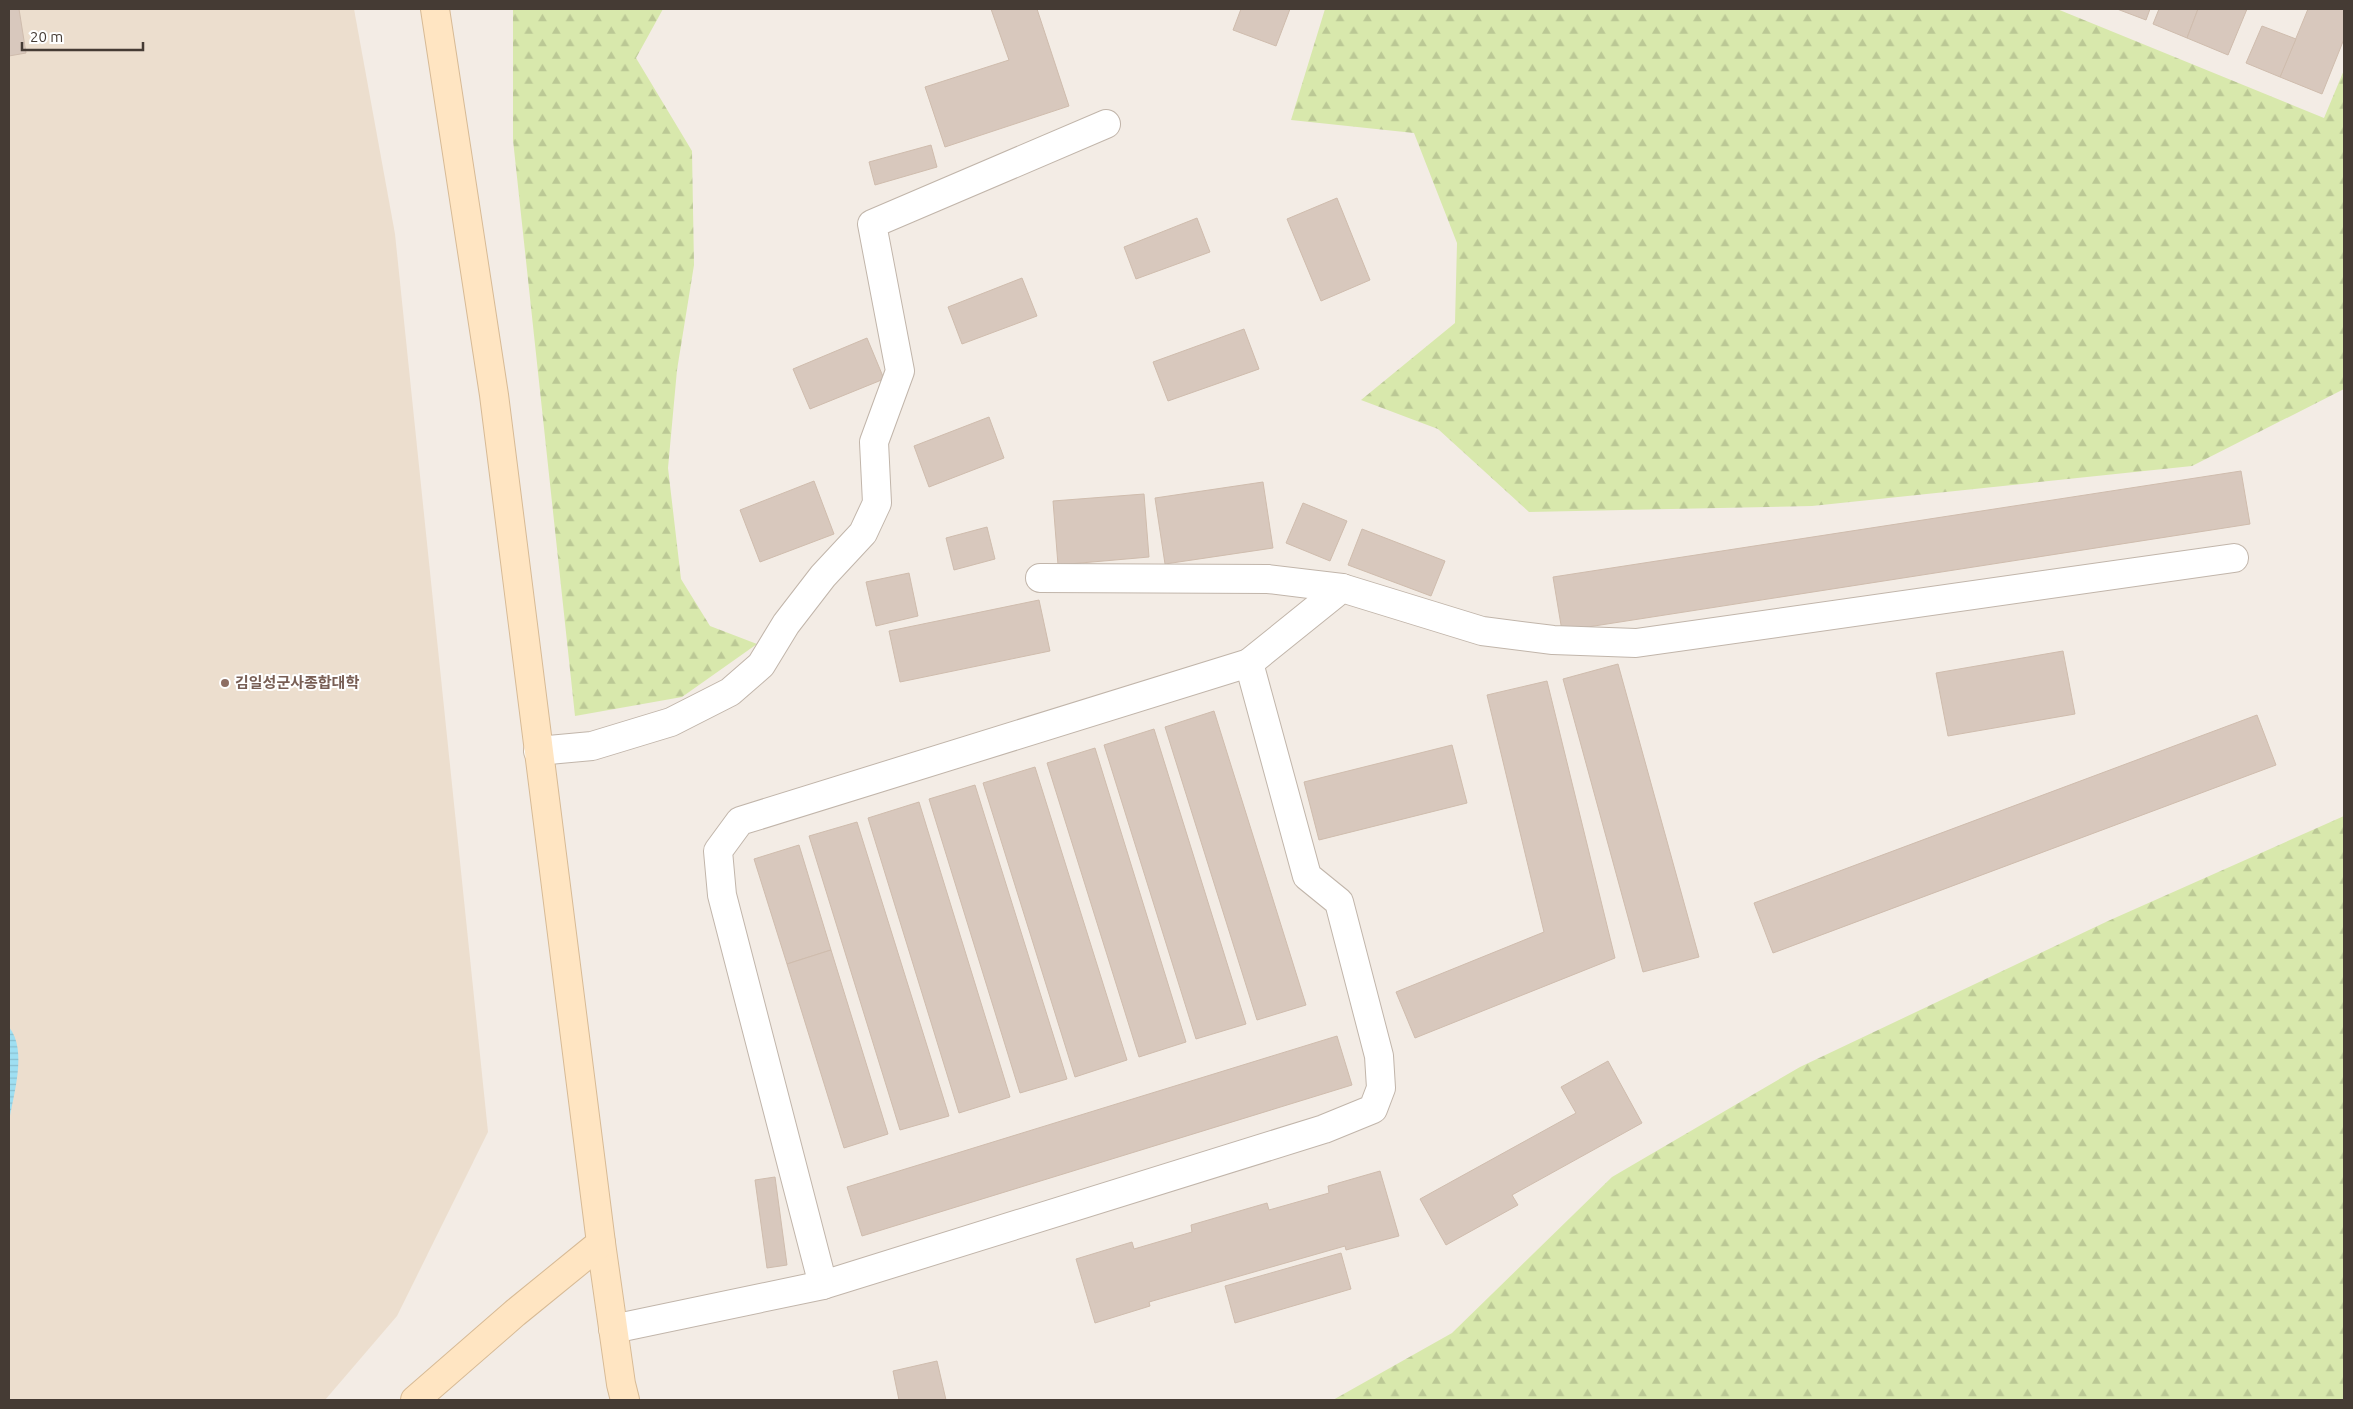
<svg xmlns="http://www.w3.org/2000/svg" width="2353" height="1409" viewBox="0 0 2353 1409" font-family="Ubuntu,'Noto Sans KR',sans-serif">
<defs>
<pattern id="forest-firs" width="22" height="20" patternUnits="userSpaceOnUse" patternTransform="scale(1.25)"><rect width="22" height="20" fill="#d8e8ac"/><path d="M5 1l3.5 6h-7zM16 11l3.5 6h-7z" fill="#bbc895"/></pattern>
<pattern id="water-rules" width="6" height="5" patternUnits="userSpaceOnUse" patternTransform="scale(1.25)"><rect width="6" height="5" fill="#9fdff2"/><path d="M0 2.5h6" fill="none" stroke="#8ac0d0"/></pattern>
</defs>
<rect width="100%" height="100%" fill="#f3ece5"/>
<polygon fill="#ecdece" points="9,9 354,9 395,234 488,1132 397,1316 325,1400 9,1400"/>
<g fill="url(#forest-firs)">
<polygon points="513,9 663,9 636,58 692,151 694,265 677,370 668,468 681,579 710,626 757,644 682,697 575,716 513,140"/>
<polygon points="1325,9 2057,9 2324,118 2344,70 2344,389 2192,466 1812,506 1529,512 1438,429 1361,400 1455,323 1457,243 1414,133 1291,120"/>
<polygon points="2344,816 2344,1400 1333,1400 1452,1333 1612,1177 1800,1067 2108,921"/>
</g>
<path fill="url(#water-rules)" d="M9,1027C28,1051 13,1095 9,1122Z"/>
<g fill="#d8c8bd" stroke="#cfbcad">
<polygon points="9,9 19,9 26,53 9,56"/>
<polygon points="991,9 1037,9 1069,106 945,147 925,87 1009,60"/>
<polygon points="1241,9 1290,9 1276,46 1233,30"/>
<polygon points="2117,9 2150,9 2146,20"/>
<polygon points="2159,9 2198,9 2187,38 2153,24"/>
<polygon points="2198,9 2247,9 2228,55 2187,38"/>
<polygon points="2308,9 2344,9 2344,39 2322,94 2280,77"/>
<polygon points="2262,26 2296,39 2280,77 2246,63"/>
<polygon points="931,145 937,167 875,185 869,162"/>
<polygon points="1337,198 1370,280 1321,301 1287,219"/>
<polygon points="1197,218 1210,252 1136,279 1124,247"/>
<polygon points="1022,278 1037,316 962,344 948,307"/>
<polygon points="1244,329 1259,369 1168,401 1153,362"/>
<polygon points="867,338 884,379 810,409 793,369"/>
<polygon points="989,417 1004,458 929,487 914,446"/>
<polygon points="2241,471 2250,524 1562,631 1553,577"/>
<polygon points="814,481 834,534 760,562 740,510"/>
<polygon points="1263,482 1273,548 1165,564 1155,498"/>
<polygon points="1144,494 1149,557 1058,565 1053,501"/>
<polygon points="1303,503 1347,521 1330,561 1286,543"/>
<polygon points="987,527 995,559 954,570 946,538"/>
<polygon points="1362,529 1445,561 1431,596 1348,565"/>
<polygon points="909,573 918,616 876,626 866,582"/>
<polygon points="1039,600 1050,651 900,682 889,631"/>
<polygon points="2063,651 2075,714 1948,736 1936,673"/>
<polygon points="1618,664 1699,957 1643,972 1563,679"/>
<polygon points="1547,681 1615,958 1415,1038 1396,992 1544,932 1487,695"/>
<polygon points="1214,711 1306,1005 1257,1020 1165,727"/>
<polygon points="2257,715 2276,765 1773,953 1754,903"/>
<polygon points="1154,729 1246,1024 1196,1039 1104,745"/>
<polygon points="1452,745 1467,803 1319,840 1304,782"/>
<polygon points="1095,748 1186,1042 1139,1057 1047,763"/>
<polygon points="1035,767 1127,1060 1075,1077 983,783"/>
<polygon points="975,785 1067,1079 1020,1093 929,799"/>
<polygon points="919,802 1010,1097 959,1113 868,818"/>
<polygon points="857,822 949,1116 900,1130 809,836"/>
<polygon points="799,845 831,950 787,964 754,859"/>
<polygon points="831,950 888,1134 844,1148 787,964"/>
<polygon points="1337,1036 1352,1085 862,1236 847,1187"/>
<polygon points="1608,1061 1642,1123 1512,1195 1518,1205 1446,1245 1420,1199 1576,1113 1561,1087"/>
<polygon points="1380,1171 1399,1236 1346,1250 1345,1246 1149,1302 1150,1306 1095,1323 1076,1259 1132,1242 1134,1249 1192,1232 1191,1225 1267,1203 1269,1210 1329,1193 1328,1186"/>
<polygon points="775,1177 787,1265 767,1268 755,1180"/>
<polygon points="1341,1253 1351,1289 1235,1323 1225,1286"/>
<polygon points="937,1361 946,1400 899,1400 893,1371"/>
</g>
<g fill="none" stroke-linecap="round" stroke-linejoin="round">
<defs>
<g id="street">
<polyline points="1040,578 1268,579 1342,588"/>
<polyline points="538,751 592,746 671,722 730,692 761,665 786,624 823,576 863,533 877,503 874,442 900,371 872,224 1106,124"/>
<polyline points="823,1285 722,895 718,851 740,821 1249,663"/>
<polyline points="613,1329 823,1285 1324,1129 1373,1109 1381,1088 1379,1056 1339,902 1307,876 1249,663 1342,588 1482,631 1553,640 1636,643 2234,558"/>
</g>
<g id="secondary">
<polyline points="601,1243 621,1384 625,1400"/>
<polyline points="415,1400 515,1313 601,1243 494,395 435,9"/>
</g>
</defs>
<use href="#street" stroke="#c1b5aa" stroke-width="30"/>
<use href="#secondary" stroke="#d7ba95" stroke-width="30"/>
<use href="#street" stroke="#fff" stroke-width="28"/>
<use href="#secondary" stroke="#ffe5c2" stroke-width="28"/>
</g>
<circle fill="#8d6e63" stroke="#fff" stroke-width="2" cx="225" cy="683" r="5"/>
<g text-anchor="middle" stroke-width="4" stroke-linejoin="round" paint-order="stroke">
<g font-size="15" font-weight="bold" fill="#785e54" stroke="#fff" text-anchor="start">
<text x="235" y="688">김일성군사종합대학</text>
</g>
</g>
<rect width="2353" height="1409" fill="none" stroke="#453b34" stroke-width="20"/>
<path d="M22 42v8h121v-8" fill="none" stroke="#453b34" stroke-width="2.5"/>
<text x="30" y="42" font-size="15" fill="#453b34" stroke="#ffffff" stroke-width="4" paint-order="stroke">20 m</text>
</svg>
